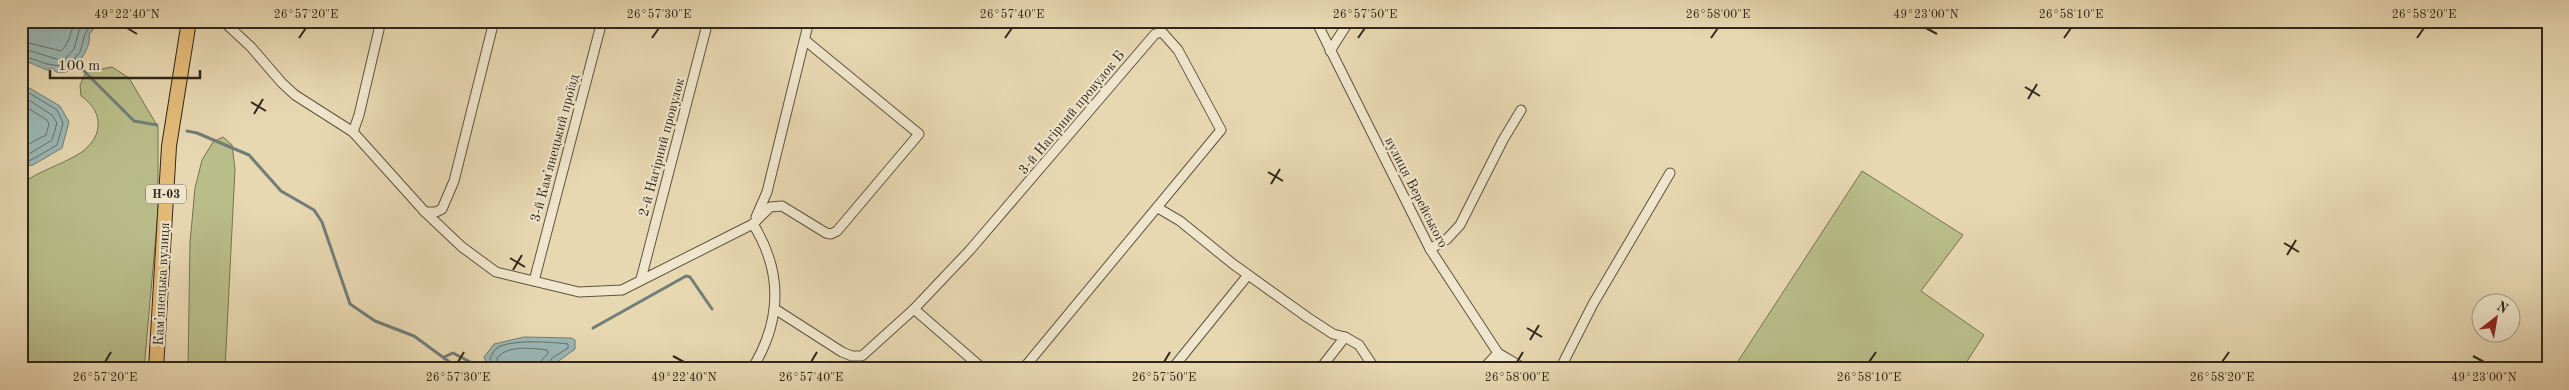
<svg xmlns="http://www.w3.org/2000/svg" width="2569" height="390" viewBox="0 0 2569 390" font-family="'Old Standard TT',serif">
<rect width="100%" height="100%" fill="#e8d8b2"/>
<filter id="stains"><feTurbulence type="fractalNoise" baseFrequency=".004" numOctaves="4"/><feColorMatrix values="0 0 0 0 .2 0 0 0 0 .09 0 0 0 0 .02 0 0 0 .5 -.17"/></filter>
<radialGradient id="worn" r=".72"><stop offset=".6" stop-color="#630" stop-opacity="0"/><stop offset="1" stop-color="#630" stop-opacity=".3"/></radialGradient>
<g fill="#b9be8a" stroke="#757252">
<path d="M112,67L129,78L158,127V212L144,369H21V184C41,170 58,166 77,155C103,140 106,113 81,96L80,85L86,72Z"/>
<polygon points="223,137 232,145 235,169 225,369 188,369 190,243 195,188 202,160 213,142"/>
<polygon points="1862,171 1963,235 1921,291 1984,335 1962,369 1733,369"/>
</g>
<g fill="#9bb8b7" stroke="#717e78">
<path d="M21,21H99L89,35C92,46 77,68 68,71C65,73 60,72 56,72L52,68L47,70L21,59Z"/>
<polygon points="21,83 60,106 69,122 62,148 33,165 21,167"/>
<polygon points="524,337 571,338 575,340 575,349 548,369 489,369 484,357 494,344"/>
</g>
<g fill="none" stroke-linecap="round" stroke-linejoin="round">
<g stroke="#667068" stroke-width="1">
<path d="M21,41L61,51C72,40 68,33 77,21"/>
<polyline points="21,48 63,61 74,49 79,31 85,21"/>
<polyline points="21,55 47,64 67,67 80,52 85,34 93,21"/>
<polyline points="21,88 57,110 63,123 57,145 31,160 21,162"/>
<polyline points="21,95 52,115 57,123 52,140 29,154 21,156"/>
<polyline points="21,104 47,120 49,124 46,135 21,148"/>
<path d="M493,369L490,358C492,355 494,350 497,348C510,339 553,342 568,344V348L552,358L545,369"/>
<path d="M499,369L497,358C507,345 532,348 547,350L548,353L541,361L539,369"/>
</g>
<g stroke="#717e78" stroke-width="3">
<polyline points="73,60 134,121 157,125"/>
<polyline points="187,131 197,133 249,155 281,191 314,210 322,222 350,304 375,321 414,336 459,369"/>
<polyline points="593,328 686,276 690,277 712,309"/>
<polyline points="444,357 453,353 472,363 489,363"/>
</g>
<defs>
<g id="minor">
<path d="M223,21L251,47L282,83L295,95L353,132L425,212L462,247L496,272L579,292L622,290L753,224C783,272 782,320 752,369"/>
<polyline points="1316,21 1430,249 1498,353 1505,369"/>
<polyline points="1330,51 1349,21"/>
<polyline points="353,132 359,115 381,21"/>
<polyline points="1158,208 1180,221 1233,264 1307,317 1333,334 1345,337 1359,345 1375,369"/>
<polyline points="425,212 436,212 442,209 454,181 494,21"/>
<polyline points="756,217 767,192 809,21"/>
<polyline points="753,224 770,207 782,206 826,233 831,234 837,231 919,134 806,41"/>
<polyline points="1430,249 1447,239 1460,225 1503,140 1521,110"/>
<polyline points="641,279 708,21"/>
<polyline points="534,281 602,21"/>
<polyline points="775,309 842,352 852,356 862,356 914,309 970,250 1155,34 1162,32 1178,50 1221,130 1023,369"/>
<polyline points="914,309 983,369"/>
<polyline points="1172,369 1248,275"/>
<polyline points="1320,369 1345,337"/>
<polyline points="1483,369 1498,353 1525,369"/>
<polyline points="1560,369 1593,304 1670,173"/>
</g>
<polyline id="primary" points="156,369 169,146 189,21"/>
</defs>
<use href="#minor" stroke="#5f5340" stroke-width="11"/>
<use href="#primary" stroke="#31271a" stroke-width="16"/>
<use href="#minor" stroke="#f0e6cd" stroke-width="9"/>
<use href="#primary" stroke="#e4bc79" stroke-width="14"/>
</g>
<path fill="none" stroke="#31271a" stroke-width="2" d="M127,28L137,34M1926,28L1937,34M299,38L306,28M652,38L659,28M1005,38L1012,28M1358,38L1365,28M1711,38L1718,28M2064,38L2071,28M2417,38L2424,28M2025,87L2040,96M2028,99L2037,84M251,102L266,111M254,114L263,99M1268,172L1283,181M1271,184L1280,169M2284,243L2299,252M2287,255L2296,240M510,258L525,267M513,270L522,255M1527,328L1542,337M1530,340L1539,325M673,356L684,362M2473,356L2484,362M105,362L111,352M458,362L464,352M811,362L817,352M1164,362L1170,352M1517,362L1523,352M1869,362L1876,352M2222,362L2229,352"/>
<g text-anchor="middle" stroke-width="4.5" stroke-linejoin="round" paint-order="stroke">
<rect fill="#f0e6cd" stroke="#6a6050" stroke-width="1" x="146" y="184.5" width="40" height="19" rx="4"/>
<g font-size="12" font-weight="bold" fill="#31271a">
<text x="166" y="198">Н-03</text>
</g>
<g font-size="14" fill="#31271a" stroke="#f0e6cd">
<text transform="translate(1071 112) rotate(-50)" y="5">3-й Нагірний провулок Б</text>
<text transform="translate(661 147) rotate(-75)" y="5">2-й Нагірний провулок</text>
<text transform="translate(554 148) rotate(-75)" y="5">3-й Камʼянецький проїзд</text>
<text transform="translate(1417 192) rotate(63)" y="5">вулиця Верейського</text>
<text transform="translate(161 284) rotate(-87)" y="5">Камʼянецька вулиця</text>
</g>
</g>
<rect width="2569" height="390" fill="none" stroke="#e8d8b2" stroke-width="55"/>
<g transform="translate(2496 318) rotate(31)"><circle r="24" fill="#f0e6cd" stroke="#a49a85"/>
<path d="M0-4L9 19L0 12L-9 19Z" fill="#8f2418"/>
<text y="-8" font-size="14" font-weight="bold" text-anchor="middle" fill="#31271a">N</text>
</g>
<path d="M50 70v8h150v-8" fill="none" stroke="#31271a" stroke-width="2.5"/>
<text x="58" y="70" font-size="15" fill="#31271a" stroke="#f0e6cd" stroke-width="4" paint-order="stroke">100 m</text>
<rect x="28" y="28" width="2514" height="334" fill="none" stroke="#31271a" stroke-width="2"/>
<g font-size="12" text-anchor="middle" fill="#31271a">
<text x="127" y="18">49°22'40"N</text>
<text x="306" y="18">26°57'20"E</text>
<text x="659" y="18">26°57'30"E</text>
<text x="1012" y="18">26°57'40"E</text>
<text x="1365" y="18">26°57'50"E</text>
<text x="1718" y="18">26°58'00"E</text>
<text x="1926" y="18">49°23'00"N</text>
<text x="2071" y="18">26°58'10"E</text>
<text x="2424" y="18">26°58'20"E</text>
<text x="105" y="381">26°57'20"E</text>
<text x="458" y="381">26°57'30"E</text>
<text x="684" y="381">49°22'40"N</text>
<text x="811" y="381">26°57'40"E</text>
<text x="1164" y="381">26°57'50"E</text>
<text x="1517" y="381">26°58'00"E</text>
<text x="1869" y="381">26°58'10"E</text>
<text x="2222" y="381">26°58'20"E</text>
<text x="2484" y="381">49°23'00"N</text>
</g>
<rect width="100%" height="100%" filter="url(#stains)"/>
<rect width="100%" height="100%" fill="url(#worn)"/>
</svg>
